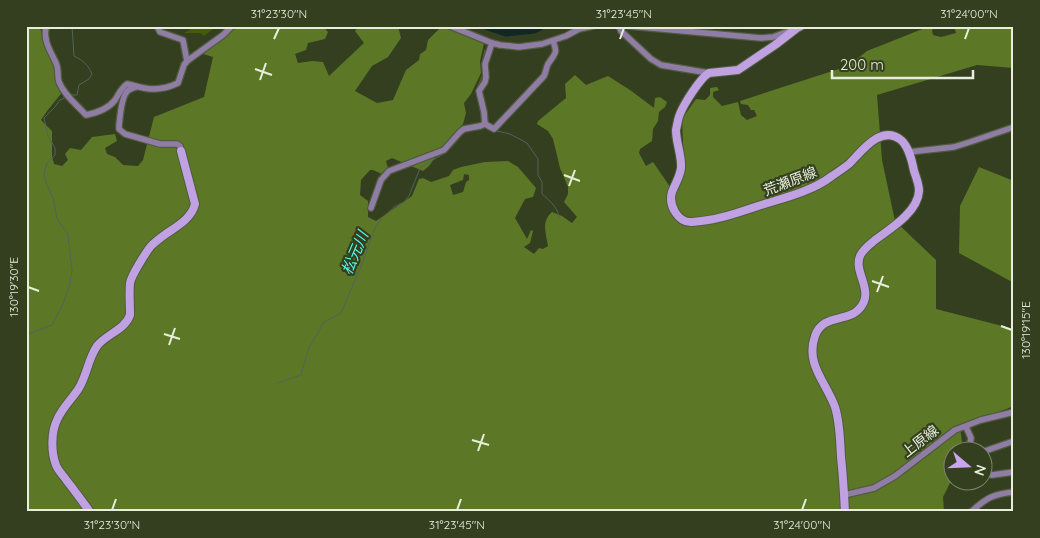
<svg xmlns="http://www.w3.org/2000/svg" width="1040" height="538" viewBox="0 0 1040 538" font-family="Quicksand,'Noto Sans JP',sans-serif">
<rect width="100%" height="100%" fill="#343f20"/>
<polygon fill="#445c0a" points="196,26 217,26 204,36 200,33 184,33"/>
<g fill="#5c7826" fill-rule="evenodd">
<path d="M26,26H39L47,45L64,90L47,111L41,120L52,131V156L54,164L62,166L68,160L65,154L70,148L81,150L92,137L115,134L117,141L105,148L107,154L115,157L123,165L138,166L143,160L154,117L204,97L213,57L203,54L236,28L249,29L254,26H323L328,32L325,39L308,43L306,50L295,54L298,63L312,61L323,62L329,76L364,43L355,31L359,26H398L401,38L388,57L372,66L355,91L377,103L393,100L406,70L419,60L420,54L426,50L428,40L441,27L445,26L484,43L480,61L481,73L471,94L464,103L466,113L463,124L442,148L429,166L423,171L392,158L386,161L388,168L382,174L373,170H370L361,180L360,195L368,201V217L376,221L412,196L419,179L423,178L431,182L449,176L453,170L461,167L485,162L508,161L518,167L536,188L533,197L525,199L515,218L527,239L531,230L533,231L530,243L524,247L534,254L539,248L543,249L548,246C546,234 541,221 552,212L562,216L572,223L577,217L564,202L568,194V187L560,168L553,139L548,131L537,124L538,121L566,98L565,84L575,75L586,85L608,76L630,90L654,108L655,98L660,97L667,102L665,107L659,112L658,121L653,129L652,141L640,149L639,153L646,166L653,162L675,194L684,165L682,119L696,99L705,100L710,95V88L717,87L719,90L713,92V97L722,106L738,102L741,115L747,120L757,116L754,110H751L748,105L741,104L740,101L848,66L867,51L925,28V26H936L932,30L933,35L941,37L956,33L954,26H1014V68L977,65L877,95L882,160L895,221L936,260V309L1014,329V406L960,427L963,450H952V479L943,497L944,512H26ZM464,174L469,175V180L466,182L463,192L453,195L450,185L463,180Z"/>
<polygon points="979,167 1014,181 1014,283 959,253 960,206"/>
</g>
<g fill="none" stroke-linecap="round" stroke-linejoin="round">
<g stroke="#51635b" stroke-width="1">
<polyline points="482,63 485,50"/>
<path d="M71,95H77L79,85L89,79L92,74C88,65 84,61 74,56L72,26"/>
<polyline points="482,118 476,91 483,74"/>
<path d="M497,131L510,134L527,143L538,159V175L542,182V194C550,201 557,206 559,217"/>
<polyline points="26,335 52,325 62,306 69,288 72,271 68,234 57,219 53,198 46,183 44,173 47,163 55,155 55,148 48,136 44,118 54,108 60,100 67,97"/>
<polyline points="277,383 301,375 308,350 324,322 341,313 362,264 374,230 380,220 394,207 404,202 409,196 420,168 433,160 445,153 462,134"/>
</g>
<polyline stroke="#112724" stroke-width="9" points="488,26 506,32 534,29 540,26"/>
<defs>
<g id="street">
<path d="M46,26C43,41 50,50 56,63C59,69 57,76 59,82C64,95 77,105 86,115C96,113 109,108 115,100C119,94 121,88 127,84C133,85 138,87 144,88C155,90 168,88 178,83L184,65L187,61L223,35L232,26"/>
<polyline points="157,26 160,32 183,40 187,61"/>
<polyline points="450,26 492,43 500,45 519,47 542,44 566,36 579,29 593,26"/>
<polyline points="619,26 621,31 651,59 661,65 709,73"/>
<polyline points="629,26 761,38 773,37 792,30"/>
<path d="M136,87C133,88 128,89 126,93C121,100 120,117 119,126V129L125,134L160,144H177L180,146L181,151"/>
<polyline points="485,124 484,112 479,91 485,82 486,77 485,64 492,43"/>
<polyline points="909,152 954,147 970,142 1014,127"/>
<path d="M371,208L381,180L389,171L444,150L460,132L464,129L480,126L485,124L494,129L544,76C546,72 546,68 548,64C555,53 558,54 553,41"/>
<polyline points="966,427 971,438 969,450"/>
<polyline points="982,452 1014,441"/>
<polyline points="982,472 992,475 1014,472"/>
<polyline points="844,495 874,488 895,476 955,430 981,420 1014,412"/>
<path d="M971,512C986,498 993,494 1014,492"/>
</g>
<g id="secondary">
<path d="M801,26L797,28L775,45L738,70L709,73C700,78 684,104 680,114C678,118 677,126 676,130C676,143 682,156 681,168C680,177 675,184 672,192C668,205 678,223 692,222C715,221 737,213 758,206C783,198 811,192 832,176C838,172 844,168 849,164C862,151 881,124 901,140C909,147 912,161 914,171C916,177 919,184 919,191C918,212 890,229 875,240C869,245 863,249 860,256C853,272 875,291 860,308C848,323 823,313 815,336C805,364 826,382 835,407C840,423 840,440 841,457C843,475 844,493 845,512"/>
<path d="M90,512C82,501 75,491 67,481C64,476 58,471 56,465C51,452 51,432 57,420C62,408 72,399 79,388C87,375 88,359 97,346C106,334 125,330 130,315C130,304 129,293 130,283C131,276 146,252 151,246C154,243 159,239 163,236C175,227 191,220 195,204L181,151"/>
</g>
</defs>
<use href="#street" stroke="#515b3e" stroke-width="8"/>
<use href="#secondary" stroke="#515b3e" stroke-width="10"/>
<use href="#street" stroke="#907da6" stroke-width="5.5"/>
<use href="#secondary" stroke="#c0a2e2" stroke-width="8"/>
</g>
<path fill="none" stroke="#e7efdc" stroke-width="2" d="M274,39L279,28M620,39L624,28M965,39L969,28M255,69L272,75M260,80L266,63M564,175L580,181M569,186L575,170M872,281L889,287M28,287L39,291M877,292L883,276M1001,326L1012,330M164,334L180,339M169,345L175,328M472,440L489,445M478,451L484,434M112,510L116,499M457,510L461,499M802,510L806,499"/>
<g text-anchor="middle" stroke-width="4.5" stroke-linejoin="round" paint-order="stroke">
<g font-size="14" fill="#e7efdc" stroke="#343f20">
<text transform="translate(790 181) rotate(-21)" y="5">荒瀬原線</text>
<text transform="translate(920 441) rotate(-38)" y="5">上原線</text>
</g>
<g font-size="15" font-style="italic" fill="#51f8e8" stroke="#343f20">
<text transform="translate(355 253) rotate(-67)" y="5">松元川</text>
</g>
</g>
<rect width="1040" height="538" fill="none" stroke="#343f20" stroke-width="55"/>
<g transform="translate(968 466) rotate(109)"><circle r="24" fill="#343f20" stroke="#7c856b"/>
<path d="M0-4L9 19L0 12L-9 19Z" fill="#c8a5ef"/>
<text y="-8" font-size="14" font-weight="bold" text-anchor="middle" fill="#e7efdc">N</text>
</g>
<path d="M832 70v8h141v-8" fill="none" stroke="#e7efdc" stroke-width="2.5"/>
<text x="840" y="70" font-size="15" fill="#e7efdc" stroke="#343f20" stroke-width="4" paint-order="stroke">200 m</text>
<rect x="28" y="28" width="984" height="482" fill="none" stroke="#e7efdc" stroke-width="2"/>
<g font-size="12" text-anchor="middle" fill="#e7efdc">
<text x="279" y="18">31°23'30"N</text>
<text x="624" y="18">31°23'45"N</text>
<text x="969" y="18">31°24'00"N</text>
<text transform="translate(14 287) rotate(-90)" y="4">130°19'30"E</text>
<text transform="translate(1026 330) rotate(-90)" y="4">130°19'15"E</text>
<text x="112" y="529">31°23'30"N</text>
<text x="457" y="529">31°23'45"N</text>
<text x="802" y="529">31°24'00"N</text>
</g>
</svg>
